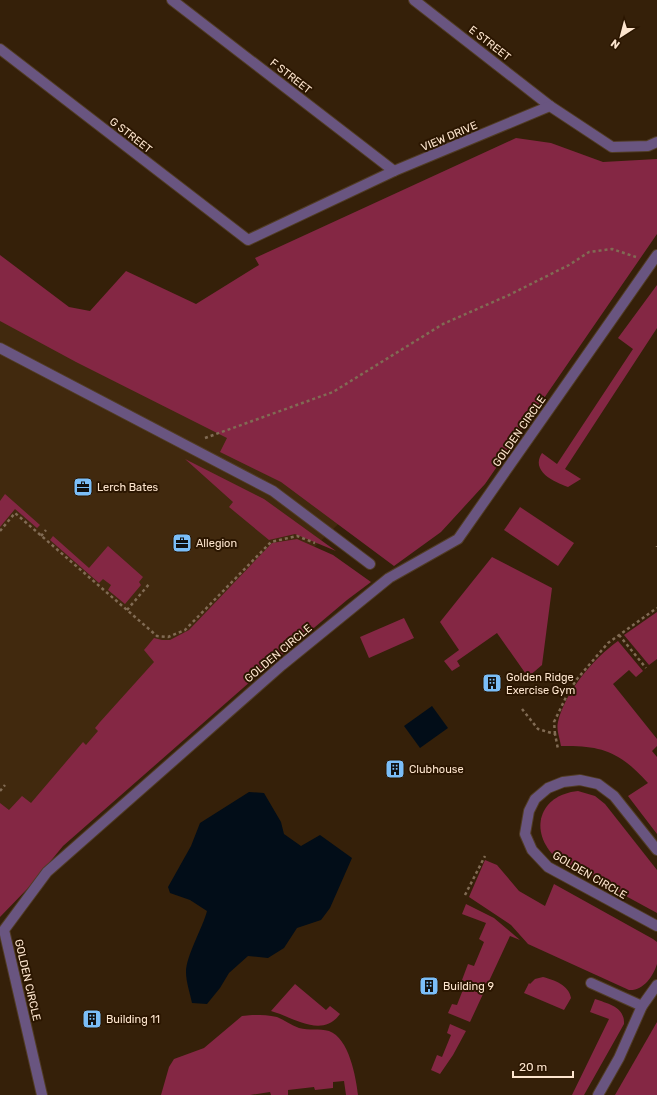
<svg xmlns="http://www.w3.org/2000/svg" width="657" height="1095" viewBox="0 0 657 1095" font-family="Rubik,sans-serif">
<rect width="100%" height="100%" fill="#352009"/>
<polygon fill="#41290e" points="0,313 357,506 0,850"/>
<g fill="#842744">
<polygon points="516,138 551,143 603,162 657,159 657,234 485,484 441,532 394,566 281,482 220,452 227,438 76,362 0,321 0,255 69,307 90,311 126,271 196,304 259,265 255,258"/>
<path d="M657,285V328L565,469L581,479L568,487C554,482 530,471 542,453L557,464L633,349L618,338Z"/>
<polygon points="185,459 264,499 336,551 295,534 269,540 229,507 233,502"/>
<polygon points="5,494 40,525 37,528 15,509 0,527 0,501"/>
<polygon points="520,507 574,543 558,566 504,530"/>
<polygon points="53,536 89,568 108,546 143,577 139,582 141,585 125,604 108,590 111,585 103,579 99,583 50,540"/>
<polygon points="297,539 333,555 371,582 347,600 251,681 63,846 30,886 0,917 0,803 9,810 22,796 31,803 83,742 86,745 98,731 95,728 100,722 154,662 144,650 154,638 162,640 170,640 189,630 272,543"/>
<polygon points="492,557 552,588 542,665 528,677 497,633 457,661 460,666 452,671 444,661 459,650 440,622"/>
<polygon points="657,612 657,659 649,665 624,635"/>
<polygon points="404,618 414,638 369,658 360,637"/>
<path d="M618,641L643,671L636,677L629,670L613,684L657,739V746L652,751L657,757V834L628,796L648,783C620,752 602,745 561,746C560,739 556,729 558,722C565,692 593,659 618,641Z"/>
<path d="M578,791L595,796L605,804L657,870V913L556,858C528,831 539,795 578,791Z"/>
<path d="M485,860L497,865L519,891L545,906L554,884L653,939L657,942C657,949 657,958 657,964C653,977 643,991 629,990L528,944L511,925L469,897Z"/>
<polygon points="466,904 494,918 520,940 510,936 470,1022 448,1013 452,1004 457,1005 466,982 462,980 468,964 474,966 484,942 479,939 486,923 462,914"/>
<path d="M543,977C554,980 569,985 571,998L564,1010L524,993L529,983L530,984L535,979Z"/>
<path d="M295,984L326,1010L330,1006L340,1014C322,1039 293,1017 271,1011Z"/>
<path d="M595,999C609,1004 625,1007 624,1024L584,1095H572L609,1019L590,1012Z"/>
<path d="M252,1015C260,1015 269,1015 277,1017C284,1020 291,1025 299,1028C309,1031 319,1028 329,1031C349,1038 356,1077 358,1095H346L344,1081L333,1082V1088L315,1090L314,1087L288,1090V1095H271L270,1092L250,1095H161L169,1067L174,1059L204,1048L242,1016Z"/>
<polygon points="657,1022 657,1095 615,1095"/>
<polygon points="450,1024 466,1031 453,1055 440,1074 431,1070 437,1055 442,1057 451,1035 447,1033"/>
</g>
<g fill="#020d18">
<polygon points="432,706 448,728 420,748 404,726"/>
<path d="M249,792L264,793L281,822L284,834L301,846L320,835L352,858L330,908L321,920L297,928L284,948L268,958L248,956L229,973L220,988L207,1004L192,1003C190,993 186,982 186,972C186,956 203,927 207,911L190,900L170,893L168,887L191,846L200,823Z"/>
</g>
<g fill="none" stroke-linecap="round" stroke-linejoin="round">
<defs>
<g id="minor">
<polyline points="172,0 394,171"/>
<polyline points="414,0 550,106"/>
<polyline points="0,49 248,240 394,171 550,106 612,147 648,146 657,142"/>
<polyline points="0,348 273,491 370,564"/>
<polyline points="657,850 614,796 598,784 580,780 563,782 548,788 535,799 529,811 525,834 532,850 548,867 657,926"/>
<polyline points="591,983 642,1006"/>
<polyline points="42,1095 4,930 47,872 282,665 389,578 458,539 657,255"/>
<polyline points="598,1095 619,1058 642,1006 657,985"/>
</g>
</defs>
<use href="#minor" stroke="#513c25" stroke-width="12"/>
<g stroke="#816b54" stroke-width="2.5" stroke-dasharray="3 3" stroke-linecap="butt">
<polyline points="205,438 333,392 443,324 509,295 569,265 589,252 612,249 636,257"/>
<polyline points="0,531 15,513 157,636 168,637 185,630 271,542 297,536 315,543"/>
<polyline points="41,536 46,530"/>
<polyline points="657,546 657,547"/>
<polyline points="127,610 150,583"/>
<polyline points="619,635 646,668"/>
<polyline points="522,709 538,729 555,734 558,749"/>
<polyline points="555,734 554,722 568,693 577,679 608,643 657,608"/>
<polyline points="0,791 5,785"/>
<polyline points="465,895 485,856"/>
</g>
<use href="#minor" stroke="#695580" stroke-width="10"/>
</g>
<defs>
<symbol id="office-square" viewBox="-11 -11 22 22"><rect x="-9" y="-9" width="18" height="18" rx="4" fill="#7bbef8" stroke="#2b1601"/><path d="M-6-3h4V-5.5h4V-3h4V5H-6ZM-1-4.5V-3h2v-1.5ZM-6 0V1H6V0Z" fill="#111"/></symbol>
<symbol id="building-square" viewBox="-11 -11 22 22"><rect x="-9" y="-9" width="18" height="18" rx="4" fill="#7bbef8" stroke="#2b1601"/><path d="M-4-6H4V6H1V3H-1V6H-4ZM-2.5-4.3h1.7v1.8h-1.7ZM.8-4.3h1.7v1.8H.8ZM-2.5-1h1.7V.8h-1.7ZM.8-1h1.7V.8H.8Z" fill="#111"/></symbol>
</defs>
<g fill-rule="evenodd">
<use href="#office-square" x="72" y="476" width="22" height="22"/>
<use href="#office-square" x="171" y="532" width="22" height="22"/>
<use href="#building-square" x="481" y="672" width="22" height="22"/>
<use href="#building-square" x="384" y="758" width="22" height="22"/>
<use href="#building-square" x="418" y="975" width="22" height="22"/>
<use href="#building-square" x="81" y="1008" width="22" height="22"/>
</g>
<g text-anchor="middle" stroke-width="4" stroke-linejoin="round" paint-order="stroke">
<g font-size="11" fill="#fde5ce" stroke="#2b1601">
<text transform="translate(490 43) rotate(38)" y="4">E STREET</text>
<text transform="translate(291 76) rotate(38)" y="4">F STREET</text>
<text transform="translate(131 135) rotate(38)" y="4">G STREET</text>
<text transform="translate(449 136) rotate(-23)" y="4">VIEW DRIVE</text>
<text transform="translate(519 431) rotate(-55)" y="4">GOLDEN CIRCLE</text>
<text transform="translate(278 653) rotate(-40)" y="4">GOLDEN CIRCLE</text>
<text transform="translate(590 875) rotate(30)" y="4">GOLDEN CIRCLE</text>
<text transform="translate(28 980) rotate(77)" y="4">GOLDEN CIRCLE</text>
</g>
<g font-size="11" fill="#fde5ce" stroke="#2b1601" text-anchor="start">
<text x="97" y="491">Lerch Bates</text>
<text x="196" y="547">Allegion</text>
<text x="506" y="681">Golden Ridge<tspan x="506" dy="13">Exercise Gym</tspan></text>
<text x="409" y="773">Clubhouse</text>
<text x="443" y="990">Building 9</text>
<text x="106" y="1023">Building 11</text>
</g>
</g>
<g transform="translate(621 36) rotate(216)" stroke="#2b1601" stroke-width="3" paint-order="stroke">
<path d="M0-3L7 15L0 10L-7 15Z" fill="#fde5ce"/>
<text y="-6" font-size="11" font-weight="bold" text-anchor="middle" fill="#fde5ce">N</text>
</g>
<path d="M513 1071v6h60v-6" fill="none" stroke="#fde5ce" stroke-width="2"/>
<text x="519" y="1071" font-size="12" fill="#fde5ce" stroke="#2b1601" stroke-width="3" paint-order="stroke">20 m</text>
</svg>
